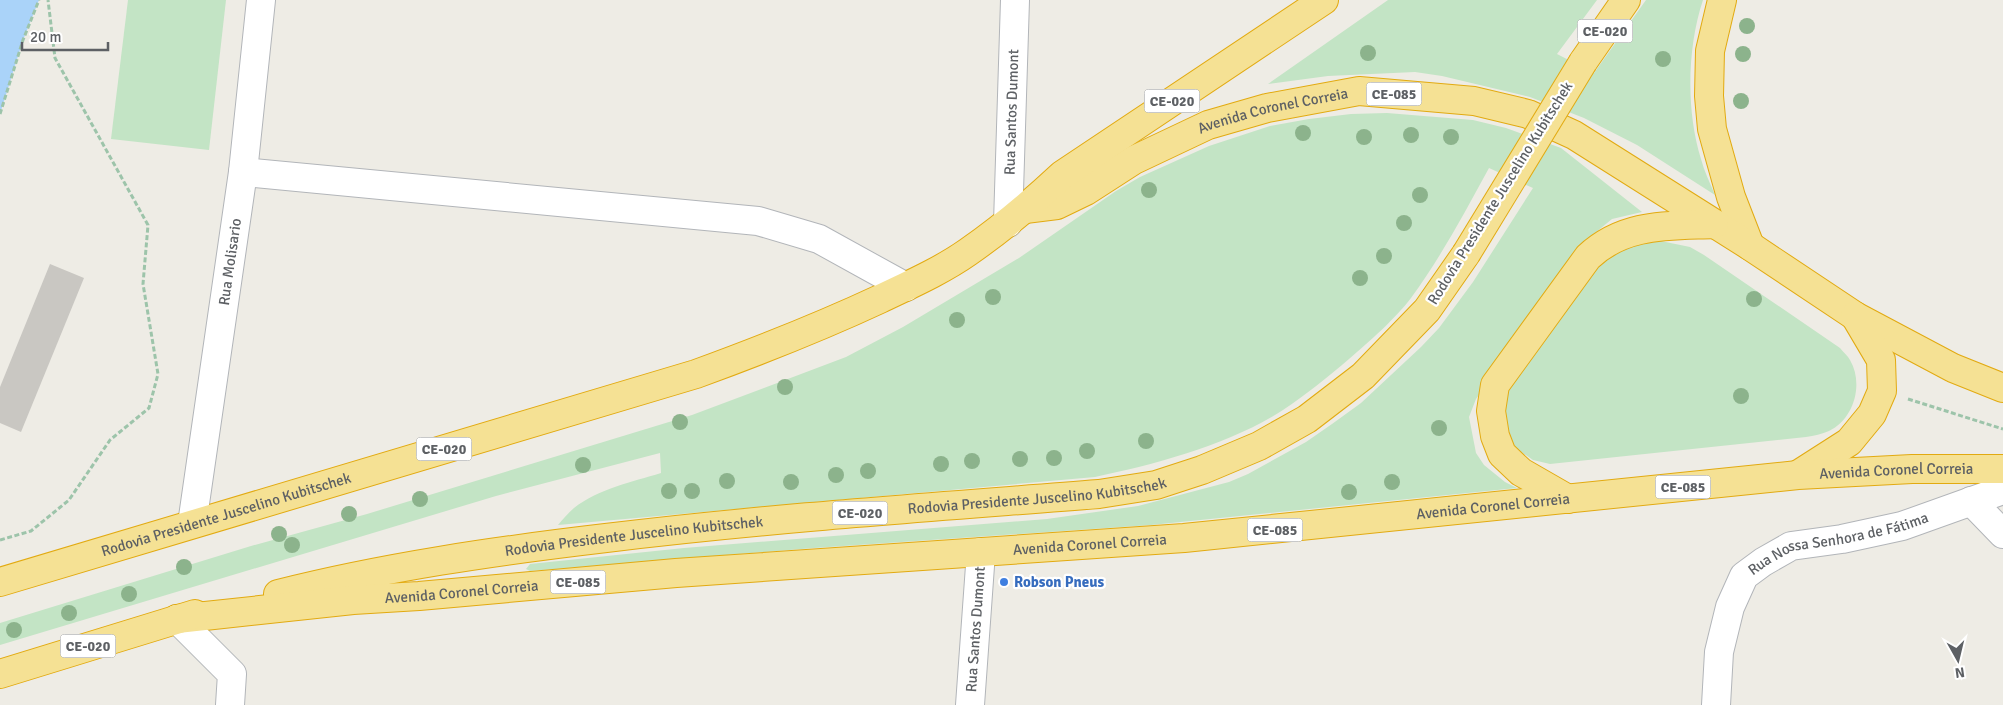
<svg xmlns="http://www.w3.org/2000/svg" width="2003" height="705" viewBox="0 0 2003 705" font-family="Signika,sans-serif">
<rect width="100%" height="100%" fill="#eeece5"/>
<g fill="#c3e4c5">
<polygon points="128,0 226,0 209,150 111,139"/>
<path d="M1388,0H1597L1557,54L1594,73L1646,0H1703C1687,48 1686,111 1701,159C1704,171 1710,183 1715,195L1637,145L1584,118L1530,97L1442,76L1415,72L1328,76L1268,84Z"/>
<path d="M1387,113L1473,120L1506,128L1561,148L1642,212L1612,219L1590,237L1476,399L1469,417L1476,453L1484,465L1505,482L1517,488L1151,525L814,548L530,571L526,569L530,564L684,548L1047,519L1138,506L1229,482L1248,474L1306,442L1332,424L1361,403L1421,347L1439,328L1473,282L1533,188L1489,168C1465,212 1441,257 1411,298C1396,318 1369,342 1349,359C1328,377 1307,394 1283,410C1231,444 1157,464 1095,477L558,525C563,519 568,513 574,508C598,489 632,482 661,473L660,453L496,496L0,645V623L251,546L367,514L692,415L846,357L903,327L1019,258L1116,191L1140,177L1209,146L1270,126L1309,119L1351,114Z"/>
<path d="M1656,240L1690,247L1704,255L1840,348C1843,352 1848,356 1850,360C1864,384 1854,419 1829,431C1822,434 1814,436 1806,437L1550,464L1533,460L1517,449L1505,433L1504,398L1520,372L1597,265L1624,248Z"/>
</g>
<polygon fill="#aad3f9" points="0,0 39,0 23,40 0,114"/>
<polygon fill="#c9c7c2" points="50,264 84,278 21,432 0,423 0,387"/>
<g fill="none" stroke-linecap="round" stroke-linejoin="round">
<defs>
<g id="minor">
<polyline points="243,172 758,221 819,239 906,287"/>
<path id="s1" d="M1008,223L1015,0"/>
<polyline points="1971,501 2003,534"/>
<path id="s2" d="M192,524L243,172L261,0"/>
<polyline points="177,619 232,674 230,705"/>
<path id="s3" d="M970,705L981,552"/>
<path id="s4" d="M1716,705L1719,652L1730,607L1744,576L1763,562L1791,546L1842,539L1902,526L2003,490"/>
</g>
<g id="highway">
<polyline points="1722,0 1710,51 1709,96 1712,129 1731,197 1750,246"/>
<polyline points="1583,62 1626,0"/>
<path id="s5" d="M1025,209L1057,205L1086,191L1134,160L1208,125L1267,108L1359,91L1474,101L1528,114L1574,135L1750,246L1855,316L1953,368L2003,388"/>
<polyline points="1799,474 1849,442 1872,414 1882,391 1881,360 1855,316"/>
<path d="M1568,499L1521,472L1502,454L1495,436L1491,411L1495,385L1588,257C1624,223 1668,226 1714,224"/>
<path id="s6" d="M0,582L696,374C759,351 820,327 880,299C909,285 941,271 968,252C1001,229 1032,203 1062,175L1324,0"/>
<path id="s7" d="M278,594C385,567 495,551 606,538C770,518 935,507 1099,494L1156,485L1202,470L1259,446L1307,419L1363,376L1427,310L1466,254"/>
<path id="s8" d="M177,619L353,600L419,596L676,573L1184,538L1798,475L1912,469H2003"/>
<polyline points="0,674 195,614"/>
</g>
</defs>
<use href="#minor" stroke="#b2b5b9" stroke-width="30"/>
<use href="#highway" stroke="#e2aa11" stroke-width="30"/>
<g stroke="#9dc4aa" stroke-width="3" stroke-dasharray="5 2.5" stroke-linecap="butt">
<polyline points="0,114 23,40 39,0"/>
<polyline points="1908,399 2003,429"/>
<polyline points="0,540 31,531 69,500 110,440 149,408 158,374 143,284 148,225 55,58 48,0"/>
</g>
<use href="#minor" stroke="#fff" stroke-width="28"/>
<use href="#highway" stroke="#f5e194" stroke-width="28"/>
<defs>
<polyline id="highway-bridge" points="1466,254 1583,62"/>
</defs>
<use href="#highway-bridge" stroke="#e2aa11" stroke-width="30" stroke-linecap="butt"/>
<use href="#highway-bridge" stroke="#f5e194" stroke-width="28"/>
</g>
<g fill="#8cb38c">
<circle cx="1747" cy="26" r="8"/>
<circle cx="1368" cy="53" r="8"/>
<circle cx="1743" cy="54" r="8"/>
<circle cx="1663" cy="59" r="8"/>
<circle cx="1741" cy="101" r="8"/>
<circle cx="1303" cy="133" r="8"/>
<circle cx="1411" cy="135" r="8"/>
<circle cx="1364" cy="137" r="8"/>
<circle cx="1451" cy="137" r="8"/>
<circle cx="1149" cy="190" r="8"/>
<circle cx="1420" cy="195" r="8"/>
<circle cx="1404" cy="223" r="8"/>
<circle cx="1384" cy="256" r="8"/>
<circle cx="1360" cy="278" r="8"/>
<circle cx="993" cy="297" r="8"/>
<circle cx="1754" cy="299" r="8"/>
<circle cx="957" cy="320" r="8"/>
<circle cx="785" cy="387" r="8"/>
<circle cx="1741" cy="396" r="8"/>
<circle cx="680" cy="422" r="8"/>
<circle cx="1439" cy="428" r="8"/>
<circle cx="1146" cy="441" r="8"/>
<circle cx="1087" cy="451" r="8"/>
<circle cx="1054" cy="458" r="8"/>
<circle cx="1020" cy="459" r="8"/>
<circle cx="972" cy="461" r="8"/>
<circle cx="941" cy="464" r="8"/>
<circle cx="583" cy="465" r="8"/>
<circle cx="868" cy="471" r="8"/>
<circle cx="836" cy="475" r="8"/>
<circle cx="727" cy="481" r="8"/>
<circle cx="791" cy="482" r="8"/>
<circle cx="1392" cy="482" r="8"/>
<circle cx="669" cy="491" r="8"/>
<circle cx="692" cy="491" r="8"/>
<circle cx="1349" cy="492" r="8"/>
<circle cx="420" cy="499" r="8"/>
<circle cx="349" cy="514" r="8"/>
<circle cx="279" cy="534" r="8"/>
<circle cx="292" cy="545" r="8"/>
<circle cx="184" cy="567" r="8"/>
<circle cx="129" cy="594" r="8"/>
<circle cx="69" cy="613" r="8"/>
<circle cx="14" cy="630" r="8"/>
</g>
<circle fill="#3f7fe0" stroke="#fff" stroke-width="2" cx="1004" cy="582" r="5"/>
<g text-anchor="middle" stroke-width="4.5" stroke-linejoin="round" paint-order="stroke">
<g fill="#fff" stroke="#8e9092" stroke-width="1">
<rect x="1577.5" y="19.5" width="55" height="23" rx="4"/>
<rect x="1366.5" y="82.5" width="55" height="23" rx="4"/>
<rect x="1144.5" y="89.5" width="55" height="23" rx="4"/>
<rect x="416.5" y="437.5" width="55" height="23" rx="4"/>
<rect x="1655.5" y="475.5" width="55" height="23" rx="4"/>
<rect x="832.5" y="501.5" width="55" height="23" rx="4"/>
<rect x="1247.5" y="518.5" width="55" height="23" rx="4"/>
<rect x="550.5" y="570.5" width="55" height="23" rx="4"/>
<rect x="60.5" y="634.5" width="55" height="23" rx="4"/>
</g>
<g font-size="14" font-weight="bold" fill="#5d6064">
<text x="1605" y="36">CE-020</text>
<text x="1394" y="99">CE-085</text>
<text x="1172" y="106">CE-020</text>
<text x="444" y="454">CE-020</text>
<text x="1683" y="492">CE-085</text>
<text x="860" y="518">CE-020</text>
<text x="1275" y="535">CE-085</text>
<text x="578" y="587">CE-085</text>
<text x="88" y="651">CE-020</text>
</g>
<g font-size="15" fill="#5d6064" stroke="#fff">
<text dy="5" stroke="none"><textPath href="#s1" startOffset="111">Rua Santos Dumont</textPath></text>
<text dy="5" stroke="none"><textPath href="#s5" startOffset="270">Avenida Coronel Correia</textPath></text>
<text transform="translate(1500 193) rotate(-58)" y="5">Rodovia Presidente Juscelino Kubitschek</text>
<text dy="5" stroke="none"><textPath href="#s2" startOffset="265">Rua Molisario</textPath></text>
<text dy="5" stroke="none"><textPath href="#s8" startOffset="1726">Avenida Coronel Correia</textPath></text>
<text dy="5" stroke="none"><textPath href="#s7" startOffset="766">Rodovia Presidente Juscelino Kubitschek</textPath></text>
<text dy="5" stroke="none"><textPath href="#s8" startOffset="1321">Avenida Coronel Correia</textPath></text>
<text dy="5" stroke="none"><textPath href="#s6" startOffset="236">Rodovia Presidente Juscelino Kubitschek</textPath></text>
<text dy="5" stroke="none"><textPath href="#s7" startOffset="361">Rodovia Presidente Juscelino Kubitschek</textPath></text>
<text dy="5" stroke="none"><textPath href="#s8" startOffset="916">Avenida Coronel Correia</textPath></text>
<text dy="5" stroke="none"><textPath href="#s4" startOffset="235">Rua Nossa Senhora de Fátima</textPath></text>
<text dy="5" stroke="none"><textPath href="#s8" startOffset="286">Avenida Coronel Correia</textPath></text>
<text dy="5" stroke="none"><textPath href="#s3" startOffset="76">Rua Santos Dumont</textPath></text>
</g>
<g font-size="15" font-weight="bold" fill="#366cbe" stroke="#fff" text-anchor="start">
<text x="1014" y="587">Robson Pneus</text>
</g>
</g>
<g transform="translate(1958 660) rotate(172)" stroke="#ffffff" stroke-width="4" paint-order="stroke">
<path d="M0-4L9 19L0 12L-9 19Z" fill="#5d6064"/>
<text y="-8" font-size="14" font-weight="bold" text-anchor="middle" fill="#5d6064">N</text>
</g>
<path d="M22 42v8h86v-8" fill="none" stroke="#5d6064" stroke-width="2.5"/>
<text x="30" y="42" font-size="15" fill="#5d6064" stroke="#ffffff" stroke-width="4" paint-order="stroke">20 m</text>
</svg>
